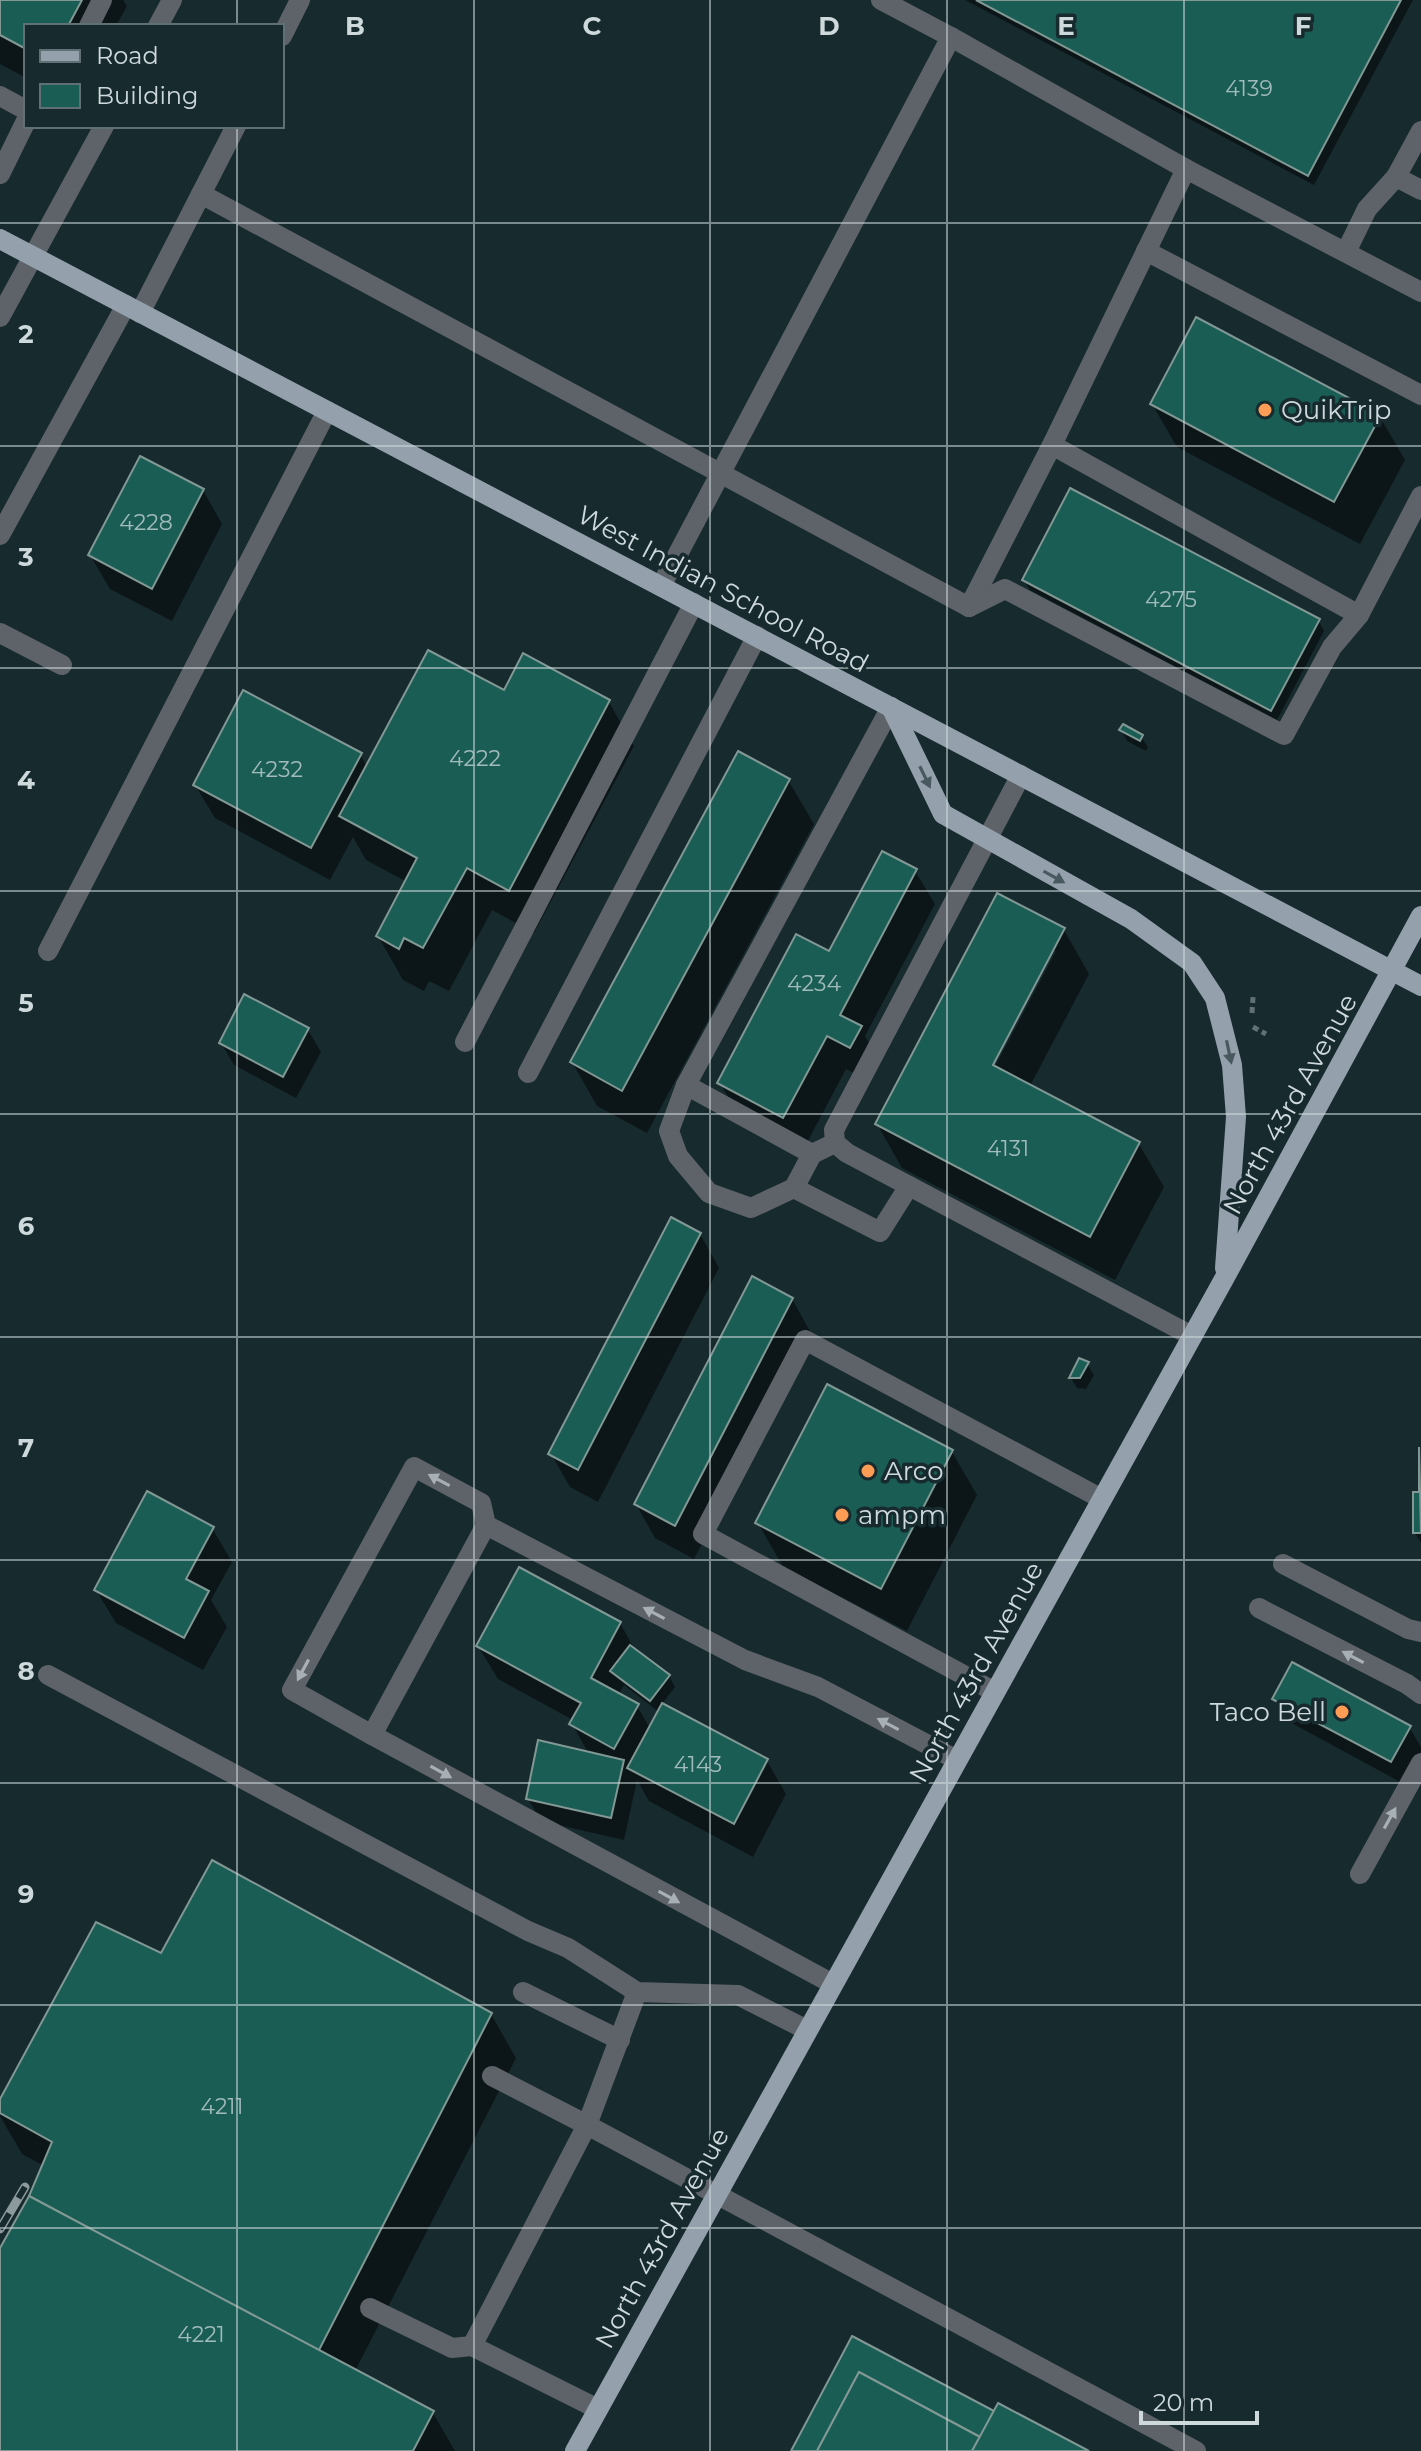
<svg xmlns="http://www.w3.org/2000/svg" width="1421" height="2451" viewBox="0 0 1421 2451" font-family="Montserrat,sans-serif">
<rect width="100%" height="100%" fill="#172a2e"/>
<g fill="#0007" fill-rule="evenodd">
<polygon points="0,0 123,0 127,6 116,26 26,26 26,78 0,64"/>
<polygon points="965,0 1413,0 1314,185"/>
<polygon points="1152,404 1380,417 1405,460 1360,544 1177,447"/>
<polygon points="203,490 222,524 172,621 110,589 90,555"/>
<polygon points="1024,580 1318,620 1324,631 1277,720 1030,590"/>
<polygon points="524,656 609,702 634,746 534,933 492,910 449,991 429,981 424,991 403,980 378,936 407,882 366,860 353,837 330,880 215,818 195,785 360,754 367,767 505,693"/>
<polygon points="1121,730 1141,737 1148,747 1146,751 1127,741"/>
<polygon points="788,780 814,824 647,1133 597,1106 572,1062"/>
<polygon points="915,871 935,904 865,1036 880,1061 869,1081 846,1069 803,1150 739,1116 720,1083 830,954"/>
<path d="M1064,930L1089,974L1030,1086L1139,1144L1164,1187L1115,1280L902,1168L877,1124ZM1051,951H1056L991,1074L987,1073Z"/>
<polygon points="308,1030 321,1052 296,1098 234,1065 221,1043"/>
<polygon points="700,1234 719,1268 598,1502 570,1487 551,1454"/>
<polygon points="792,1299 811,1333 694,1559 655,1538 636,1504"/>
<polygon points="1080,1360 1087,1364 1094,1375 1086,1389 1077,1388 1071,1378"/>
<polygon points="952,1452 977,1495 907,1631 783,1567 758,1523"/>
<polygon points="1421,1472 1421,1543 1415,1533 1415,1494 1421,1494"/>
<polygon points="212,1528 232,1562 211,1600 227,1627 203,1670 116,1623 96,1590"/>
<path d="M620,1623L636,1652L669,1676L675,1687L661,1705L767,1761L786,1794L753,1857L649,1801L637,1780L624,1840L541,1821L528,1799L589,1754L572,1724L573,1720L498,1679L478,1646ZM624,1685L659,1712L650,1728L637,1706L618,1695Z"/>
<polygon points="1274,1699 1409,1727 1421,1747 1421,1752 1404,1784 1288,1721"/>
<polygon points="162,1956 491,2014 516,2058 354,2373 433,2413 455,2451 0,2451 0,2252 44,2166 22,2154 0,2116 0,2104"/>
</g>
<g fill="#1a5d55" stroke="#829894" stroke-width="2">
<polygon points="0,0 82,0 68,26 26,26 26,49 0,35"/>
<polygon points="976,0 1401,0 1308,176"/>
<polygon points="1196,317 1381,415 1334,502 1150,404"/>
<polygon points="140,456 204,489 152,589 88,555"/>
<polygon points="1070,488 1320,619 1271,711 1022,580"/>
<polygon points="428,650 504,690 523,653 610,700 509,891 467,868 423,948 404,938 399,949 376,936 417,858 339,816"/>
<polygon points="243,690 362,753 311,848 193,785"/>
<polygon points="1123,724 1143,735 1140,741 1119,730"/>
<polygon points="738,751 790,779 622,1091 570,1062"/>
<polygon points="882,851 917,869 840,1015 862,1026 850,1048 827,1036 783,1118 717,1083 796,934 829,951"/>
<polygon points="997,893 1065,928 993,1065 1140,1142 1090,1237 875,1124"/>
<polygon points="244,994 309,1028 283,1077 219,1043"/>
<polygon points="671,1217 701,1233 578,1470 548,1454"/>
<polygon points="752,1276 793,1298 675,1526 634,1504"/>
<polygon points="1079,1358 1089,1362 1080,1378 1069,1378"/>
<polygon points="827,1384 953,1450 881,1589 755,1523"/>
<polygon points="1419,1447 1421,1533 1413,1533 1413,1492 1419,1492"/>
<polygon points="147,1491 214,1527 186,1579 209,1591 184,1638 94,1590"/>
<polygon points="519,1567 621,1622 591,1678 639,1704 614,1749 569,1724 581,1703 476,1646"/>
<polygon points="630,1645 670,1675 650,1701 610,1671"/>
<polygon points="1292,1662 1411,1726 1391,1762 1272,1699"/>
<polygon points="662,1703 768,1759 734,1824 627,1768"/>
<polygon points="538,1740 624,1760 611,1818 526,1799"/>
<polygon points="212,1860 492,2013 318,2352 29,2196 52,2142 0,2113 0,2099 96,1922 161,1953"/>
<polygon points="29,2196 434,2411 413,2451 0,2451 0,2248"/>
<polygon points="852,2336 994,2411 980,2437 859,2372 817,2451 791,2451"/>
<polygon points="859,2372 980,2437 972,2451 817,2451"/>
<polygon points="998,2403 1089,2451 972,2451"/>
</g>
<g fill="none" stroke-linecap="round" stroke-linejoin="round">
<g stroke="#607073" stroke-width="5" stroke-dasharray="6 4" stroke-linecap="butt">
<polyline points="1252,1013 1253,997"/>
<polyline points="1253,1027 1266,1034"/>
</g>
<g stroke="#5e6369" stroke-width="20">
<polyline points="89,26 102,0"/>
<polyline points="158,26 172,0"/>
<polyline points="282,36 300,0"/>
<polyline points="951,37 1186,169"/>
<polyline points="0,96 26,110"/>
<polyline points="1421,131 1396,177 1421,190"/>
<polyline points="0,174 26,121"/>
<polyline points="201,194 969,607"/>
<polyline points="1146,251 1421,395"/>
<polyline points="1346,252 1367,209 1396,177"/>
<polyline points="140,313 236,126"/>
<polyline points="0,317 104,126"/>
<polyline points="1052,445 1186,169 1421,292"/>
<polyline points="0,535 126,305"/>
<polyline points="661,586 951,37 881,0"/>
<polyline points="969,607 1005,589 1284,735 1332,647 1359,615 1421,496"/>
<polyline points="969,607 1052,445 1359,615"/>
<polyline points="0,633 62,665"/>
<polyline points="1021,775 834,1130 835,1143 847,1153 1192,1336"/>
<polyline points="48,951 327,411"/>
<polyline points="465,1042 694,603"/>
<polyline points="528,1073 757,636"/>
<polyline points="686,1085 669,1131 678,1156 709,1193 751,1208 794,1188"/>
<polyline points="835,1143 812,1154 686,1085 891,707"/>
<polyline points="812,1154 794,1188 880,1232 909,1186"/>
<polyline points="486,1525 372,1735 292,1690 414,1467 481,1503 486,1525 745,1660 818,1687 957,1760"/>
<polyline points="1283,1564 1408,1629 1421,1632"/>
<polyline points="1259,1608 1407,1684 1421,1694"/>
<polyline points="48,1675 528,1931 568,1948 637,1992 738,1995 807,2030"/>
<polyline points="995,1692 703,1534 805,1340 1102,1499"/>
<polyline points="372,1735 833,1984"/>
<polyline points="1360,1874 1421,1763"/>
<polyline points="523,1992 620,2040"/>
<polyline points="492,2076 587,2125 637,1992"/>
<polyline points="370,2308 452,2348 472,2346"/>
<polyline points="598,2409 472,2346 587,2125 1196,2451"/>
</g>
<g stroke="#94a0ac" stroke-width="20">
<polyline points="0,239 1421,986"/>
<polyline points="891,707 943,814 1131,919 1192,963 1215,998 1232,1065 1236,1117 1225,1268"/>
<polyline points="575,2451 1224,1279 1421,916"/>
</g>
<defs>
<polyline id="rail" points="0,2229 25,2187"/>
</defs>
<use href="#rail" stroke="#8c9a9d" stroke-width="9"/>
<use href="#rail" stroke="#172a2e" stroke-width="6" stroke-dasharray="18" stroke-linecap="butt"/>
</g>
<defs><path id="oneway-solid" d="M-6-.8H1V-3.2L6.5 0L1 3.2V.8H-6Z" transform="scale(2)"/></defs>
<g fill="#495960">
<use href="#oneway-solid" transform="translate(925 777) rotate(64)"/>
<use href="#oneway-solid" transform="translate(1054 877) rotate(29)"/>
<use href="#oneway-solid" transform="translate(1229 1052) rotate(78)"/>
</g>
<g fill="#a7b0b4">
<use href="#oneway-solid" transform="translate(439 1480) rotate(-152)"/>
<use href="#oneway-solid" transform="translate(654 1613) rotate(-152)"/>
<use href="#oneway-solid" transform="translate(1353 1657) rotate(-152)"/>
<use href="#oneway-solid" transform="translate(303 1670) rotate(118)"/>
<use href="#oneway-solid" transform="translate(888 1724) rotate(-152)"/>
<use href="#oneway-solid" transform="translate(441 1772) rotate(29)"/>
<use href="#oneway-solid" transform="translate(1390 1818) rotate(-61)"/>
<use href="#oneway-solid" transform="translate(669 1897) rotate(29)"/>
</g>
<path fill="none" stroke="#ced9dc" stroke-width="2" stroke-opacity="0.55" d="M237,0V26M474,0V2451M710,0V2451M947,0V2451M1184,0V2451M237,126V2451M0,223H1421M0,446H1421M0,668H1421M0,891H1421M0,1114H1421M0,1337H1421M0,1560H1421M0,1783H1421M0,2005H1421M0,2228H1421"/>
<g fill="#fd9d55" stroke="#172a2e" stroke-width="3">
<circle cx="1265" cy="410" r="8"/>
<circle cx="868" cy="1471" r="8"/>
<circle cx="842" cy="1515" r="8"/>
<circle cx="1342" cy="1712" r="8"/>
</g>
<g text-anchor="middle" stroke-width="7" stroke-linejoin="round" paint-order="stroke">
<g font-size="22" fill="#a1baba">
<text x="1249" y="96">4139</text>
<text x="146" y="530">4228</text>
<text x="1171" y="607">4275</text>
<text x="475" y="766">4222</text>
<text x="277" y="777">4232</text>
<text x="814" y="991">4234</text>
<text x="1008" y="1156">4131</text>
<text x="698" y="1772">4143</text>
<text x="222" y="2114">4211</text>
<text x="201" y="2342">4221</text>
</g>
<g font-size="26" fill="#ced9dc" stroke="#172a2e" text-anchor="start">
<text x="1281" y="419">QuikTrip</text>
<text x="884" y="1480">Arco</text>
<text x="858" y="1524">ampm</text>
<text x="1326" y="1721" text-anchor="end">Taco Bell</text>
</g>
<g font-size="26" fill="#ced9dc" stroke="#172a2e">
<text transform="translate(723 589) rotate(28)" y="9">West Indian School Road</text>
<text transform="translate(1290 1104) rotate(-61)" y="9">North 43rd Avenue</text>
<text transform="translate(976 1672) rotate(-61)" y="9">North 43rd Avenue</text>
<text transform="translate(662 2238) rotate(-61)" y="9">North 43rd Avenue</text>
</g>
</g>
<g font-size="26" text-anchor="middle" font-weight="bold" fill="#ced9dc" stroke="#172a2e" stroke-width="7" stroke-linejoin="round" paint-order="stroke">
<text x="355" y="35">B</text>
<text x="592" y="35">C</text>
<text x="829" y="35">D</text>
<text x="1066" y="35">E</text>
<text x="1303" y="35">F</text>
<text x="26" y="343">2</text>
<text x="26" y="566">3</text>
<text x="26" y="789">4</text>
<text x="26" y="1012">5</text>
<text x="26" y="1235">6</text>
<text x="26" y="1457">7</text>
<text x="26" y="1680">8</text>
<text x="26" y="1903">9</text>
</g>
<rect x="24" y="24" width="260" height="104" fill="#172a2e" stroke="#607074" stroke-width="2"/>
<rect x="40" y="50" width="40" height="12" fill="#94a0ac" stroke="#607074" stroke-width="2"/>
<text x="96" y="64" font-size="24" fill="#ced9dc">Road</text>
<rect x="40" y="84" width="40" height="24" fill="#1a5d55" stroke="#607074" stroke-width="2"/>
<text x="96" y="104" font-size="24" fill="#ced9dc">Building</text>
<path d="M1141 2411v12h116v-12" fill="none" stroke="#ced9dc" stroke-width="4"/>
<text x="1153" y="2411" font-size="24" fill="#ced9dc" stroke="#172a2e" stroke-width="6" paint-order="stroke">20 m</text>
</svg>
